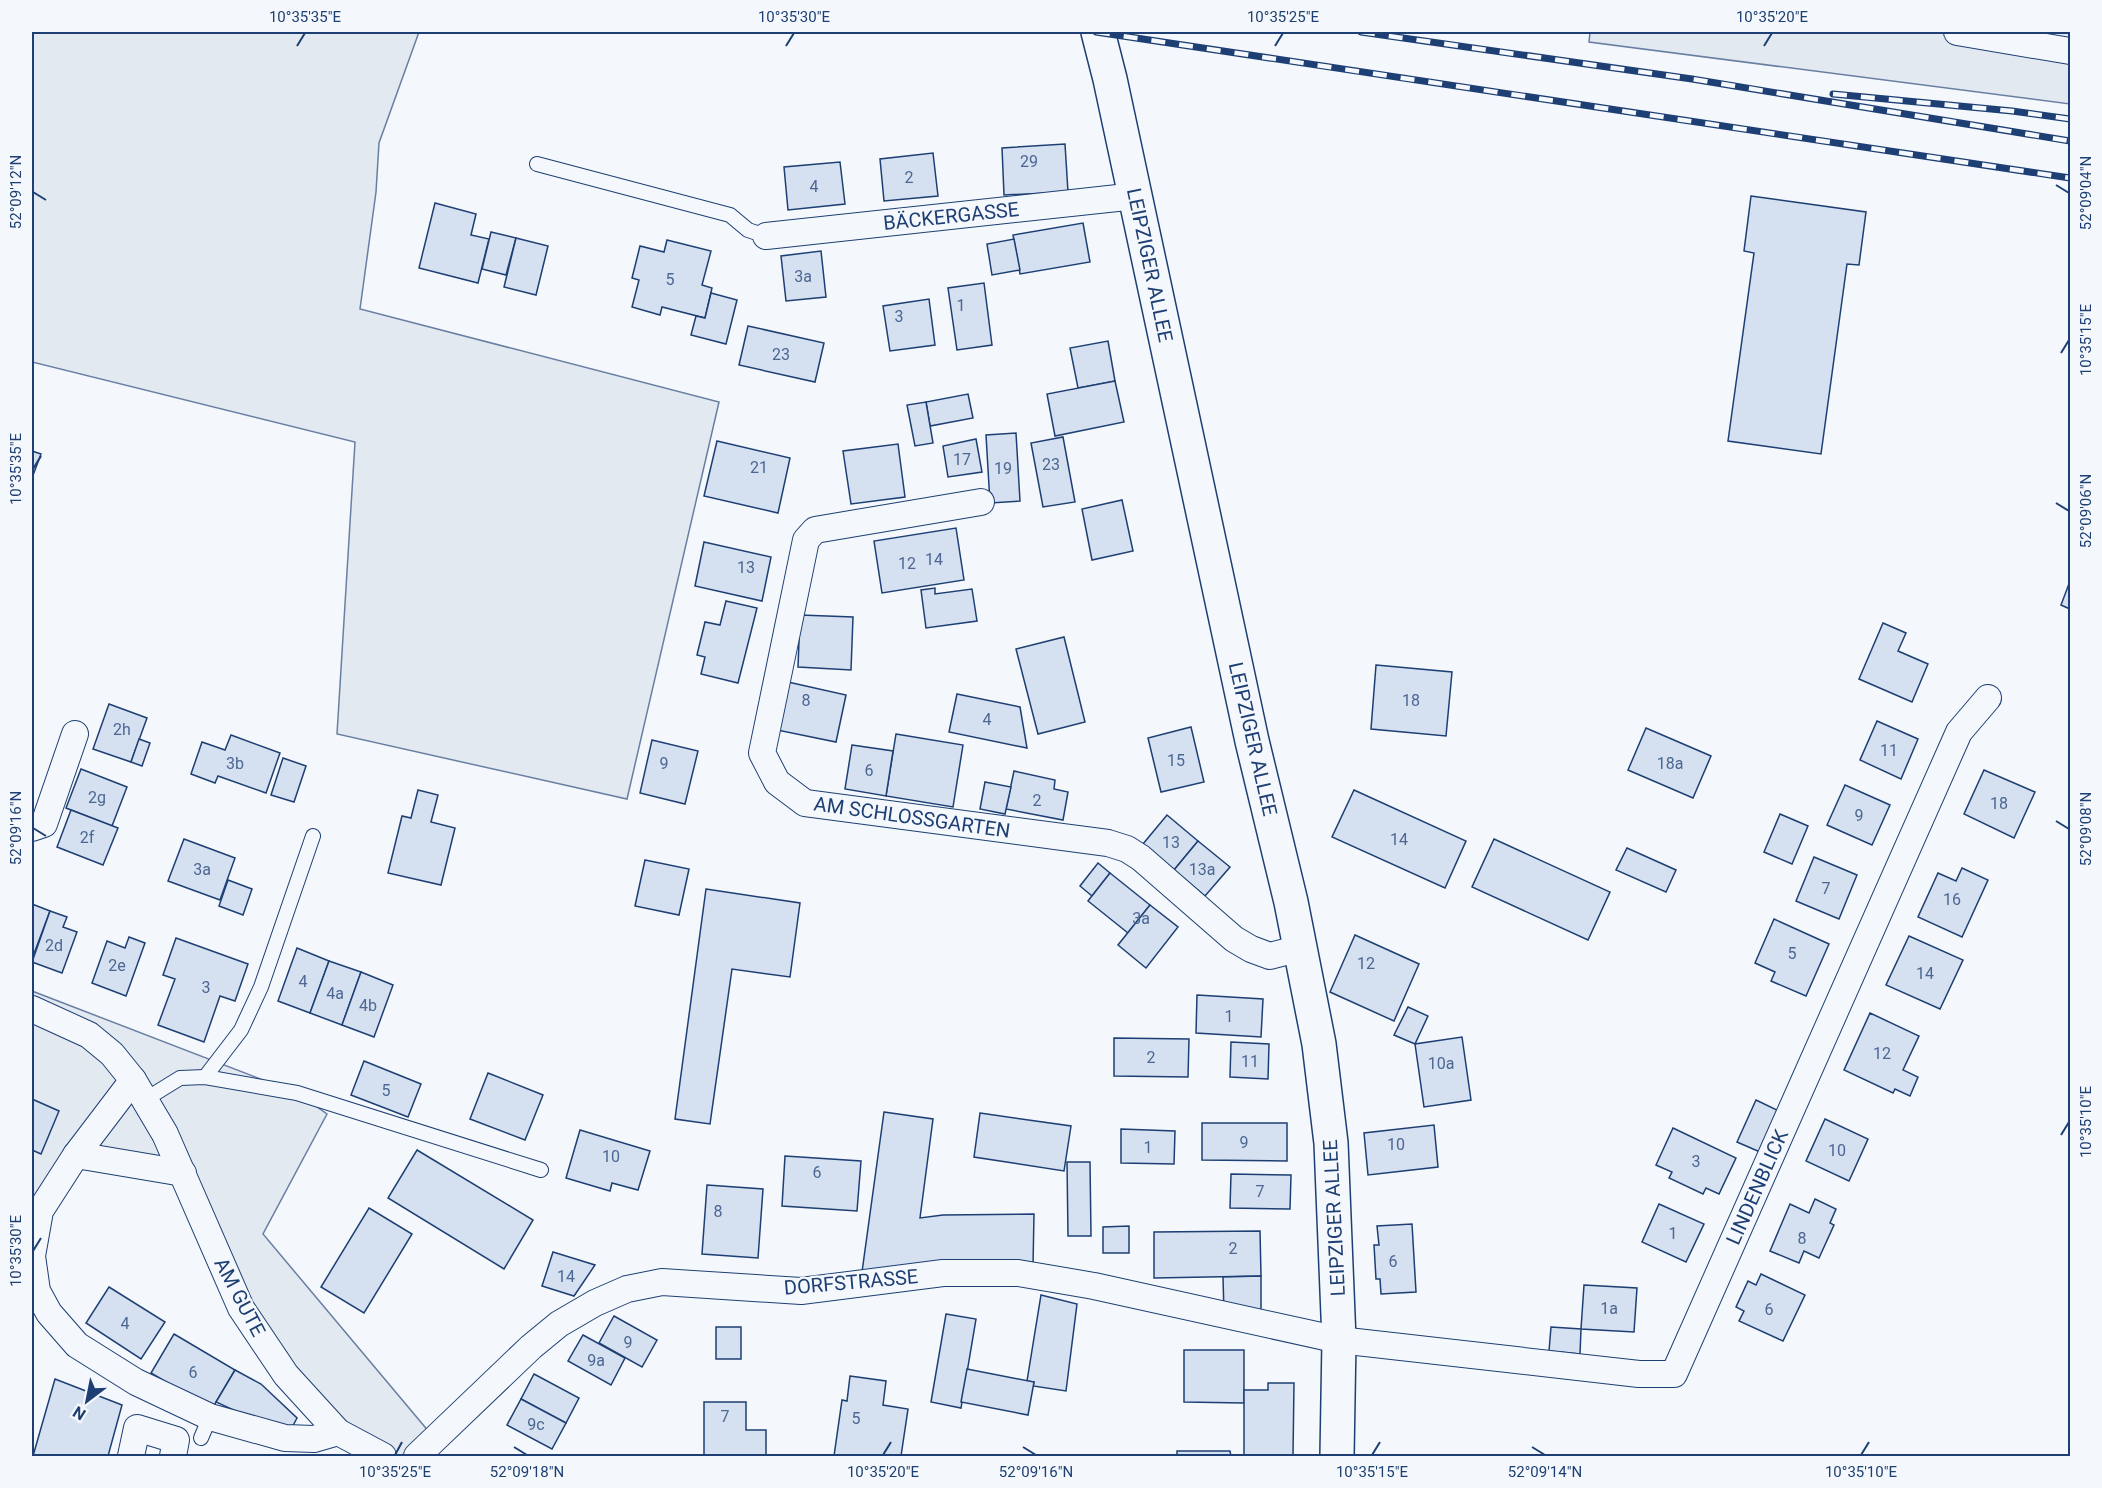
<svg xmlns="http://www.w3.org/2000/svg" width="2102" height="1488" viewBox="0 0 2102 1488" font-family="Roboto,sans-serif">
<rect width="100%" height="100%" fill="#f4f7fb"/>
<g fill="#e3e9f0" stroke="#687fa3" stroke-width="1.5">
<polygon points="32,32 419,32 379,143 376,192 360,309 719,402 627,799 337,734 355,442 32,362"/>
<polygon points="1590,32 2070,32 2070,104 1589,42"/>
<polygon points="32,991 297,1093 327,1114 263,1234 435,1439 417,1456 383,1456 286,1375 183,1173 76,1155 32,1208"/>
</g>
<g fill="#d5e0f0" stroke="#1d3f73" stroke-width="1.5">
<polygon points="1065,144 1068,192 1004,195 1002,148"/>
<polygon points="933,153 938,196 884,201 880,159"/>
<polygon points="840,162 845,204 788,210 784,167"/>
<polygon points="1751,196 1866,212 1859,265 1847,264 1821,454 1728,441 1754,253 1744,251"/>
<polygon points="435,203 476,214 471,235 489,239 478,283 419,268"/>
<polygon points="1083,223 1090,262 1020,274 1013,235"/>
<polygon points="491,232 516,238 506,275 482,269"/>
<polygon points="516,238 548,246 536,295 504,287"/>
<polygon points="1014,239 1020,270 992,275 987,244"/>
<polygon points="667,240 711,251 702,285 712,288 705,318 662,307 660,315 632,307 639,280 632,278 640,246 664,252"/>
<polygon points="821,251 826,297 786,301 781,256"/>
<polygon points="984,283 992,345 957,350 948,288"/>
<polygon points="711,293 737,300 726,344 691,335 696,316 705,318"/>
<polygon points="929,299 935,345 890,351 883,306"/>
<polygon points="748,326 824,343 815,382 739,365"/>
<polygon points="1108,341 1115,381 1078,388 1070,348"/>
<polygon points="1115,381 1124,422 1055,436 1047,394"/>
<polygon points="968,394 973,418 930,426 926,402"/>
<polygon points="926,402 933,443 915,446 907,405"/>
<polygon points="1016,433 1020,501 990,503 986,435"/>
<polygon points="1063,437 1075,502 1043,507 1031,443"/>
<polygon points="976,439 982,472 948,477 943,446"/>
<polygon points="717,441 790,458 778,513 704,496"/>
<polygon points="898,444 905,497 851,504 843,451"/>
<polygon points="32,451 41,454 32,478"/>
<polygon points="1122,500 1133,551 1092,560 1082,509"/>
<polygon points="956,528 964,580 882,593 874,541"/>
<polygon points="704,542 771,557 762,601 695,586"/>
<polygon points="2070,581 2070,609 2061,605"/>
<polygon points="935,588 935,594 972,589 977,621 926,628 921,590"/>
<polygon points="726,601 757,608 738,683 701,674 705,657 697,655 705,622 720,625"/>
<polygon points="800,615 853,617 851,670 798,667"/>
<polygon points="1883,623 1906,633 1898,651 1928,664 1912,702 1859,679"/>
<polygon points="1064,637 1085,722 1038,734 1016,649"/>
<polygon points="1376,665 1452,672 1446,736 1371,729"/>
<polygon points="788,682 846,695 836,742 777,730"/>
<polygon points="957,694 1020,707 1027,748 949,732"/>
<polygon points="109,704 147,718 131,762 93,749"/>
<polygon points="1877,721 1918,739 1901,779 1860,760"/>
<polygon points="1191,727 1204,782 1161,792 1148,738"/>
<polygon points="1646,728 1711,756 1693,798 1628,770"/>
<polygon points="896,734 963,745 953,807 886,796"/>
<polygon points="231,735 280,753 266,793 218,776 215,783 191,774 202,742 225,750"/>
<polygon points="139,739 150,743 142,766 131,762"/>
<polygon points="652,740 698,751 685,804 640,793"/>
<polygon points="852,745 893,751 886,796 845,789"/>
<polygon points="283,758 306,766 294,802 271,795"/>
<polygon points="81,769 127,787 112,826 66,808"/>
<polygon points="1984,770 2035,792 2014,838 1964,814"/>
<polygon points="1014,771 1055,780 1054,789 1068,792 1063,820 1006,809"/>
<polygon points="985,782 1011,787 1005,814 980,809"/>
<polygon points="1845,785 1890,805 1872,845 1827,825"/>
<polygon points="418,790 438,795 431,822 455,828 441,885 388,873 402,816 411,818"/>
<polygon points="1354,790 1466,841 1445,888 1332,837"/>
<polygon points="71,810 118,828 103,865 57,847"/>
<polygon points="1780,814 1808,826 1792,864 1764,852"/>
<polygon points="1167,815 1198,841 1174,870 1143,844"/>
<polygon points="184,839 235,858 220,900 168,881"/>
<polygon points="1494,839 1610,892 1588,940 1472,887"/>
<polygon points="1198,841 1230,867 1205,896 1174,870"/>
<polygon points="1627,848 1676,870 1666,892 1616,870"/>
<polygon points="1814,857 1857,875 1839,919 1796,901"/>
<polygon points="645,860 689,869 679,915 635,906"/>
<polygon points="1098,863 1110,873 1092,896 1080,886"/>
<polygon points="1962,868 1988,880 1962,937 1918,917 1938,873 1956,881"/>
<polygon points="1110,873 1150,905 1128,933 1088,901"/>
<polygon points="228,880 252,889 243,915 219,906"/>
<polygon points="706,889 800,903 790,977 732,969 710,1124 675,1119"/>
<polygon points="32,904 50,911 32,959"/>
<polygon points="1150,905 1178,927 1146,968 1118,945"/>
<polygon points="50,911 67,917 63,927 77,932 62,973 32,962"/>
<polygon points="1774,919 1829,944 1806,996 1771,981 1775,972 1755,963"/>
<polygon points="1355,935 1419,964 1394,1021 1330,992"/>
<polygon points="1909,936 1963,960 1940,1009 1886,985"/>
<polygon points="129,937 145,943 126,996 92,983 107,941 125,948"/>
<polygon points="176,938 248,964 235,1001 220,996 204,1042 158,1025 175,979 163,975"/>
<polygon points="297,948 329,961 310,1013 278,1001"/>
<polygon points="329,961 361,972 342,1025 310,1013"/>
<polygon points="361,972 393,985 374,1037 342,1025"/>
<polygon points="1197,995 1263,999 1261,1037 1196,1033"/>
<polygon points="1408,1007 1428,1016 1415,1044 1394,1035"/>
<polygon points="1870,1013 1919,1036 1903,1070 1918,1077 1910,1096 1895,1089 1893,1093 1844,1070"/>
<polygon points="1462,1037 1471,1100 1424,1107 1415,1044"/>
<polygon points="1114,1038 1189,1039 1188,1077 1114,1076"/>
<polygon points="1231,1042 1269,1044 1268,1079 1230,1077"/>
<polygon points="364,1061 421,1084 408,1117 351,1095"/>
<polygon points="488,1073 543,1095 525,1140 470,1119"/>
<polygon points="32,1099 59,1111 41,1154 32,1150"/>
<polygon points="1756,1100 1779,1111 1760,1152 1737,1142"/>
<polygon points="884,1112 933,1119 920,1218 943,1215 1034,1214 1033,1266 862,1272"/>
<polygon points="980,1113 1071,1126 1064,1171 974,1157"/>
<polygon points="1825,1119 1868,1139 1849,1181 1806,1161"/>
<polygon points="1202,1123 1287,1123 1287,1161 1202,1160"/>
<polygon points="1434,1125 1438,1167 1368,1175 1364,1133"/>
<polygon points="1673,1128 1736,1158 1719,1194 1706,1188 1703,1194 1669,1178 1672,1172 1656,1165"/>
<polygon points="1121,1129 1175,1131 1174,1164 1121,1163"/>
<polygon points="580,1130 650,1151 638,1190 612,1183 610,1191 566,1178"/>
<polygon points="417,1150 533,1220 504,1269 388,1198"/>
<polygon points="785,1156 861,1161 857,1211 782,1206"/>
<polygon points="1067,1162 1090,1162 1091,1236 1068,1236"/>
<polygon points="1231,1174 1291,1175 1290,1209 1230,1208"/>
<polygon points="707,1185 763,1189 758,1258 702,1254"/>
<polygon points="1815,1199 1836,1209 1830,1223 1834,1225 1819,1258 1804,1251 1799,1263 1770,1251 1790,1204 1809,1213"/>
<polygon points="1659,1204 1704,1224 1686,1262 1642,1242"/>
<polygon points="369,1208 412,1234 364,1313 321,1287"/>
<polygon points="1412,1224 1416,1292 1381,1294 1380,1279 1376,1279 1374,1245 1379,1245 1377,1226"/>
<polygon points="1129,1226 1129,1253 1103,1253 1103,1227"/>
<polygon points="1260,1231 1261,1276 1154,1278 1154,1232"/>
<polygon points="553,1252 595,1265 574,1296 542,1286"/>
<polygon points="1761,1274 1805,1295 1783,1341 1739,1321 1744,1311 1736,1307 1748,1281 1756,1285"/>
<polygon points="1261,1276 1261,1313 1224,1314 1223,1277"/>
<polygon points="1584,1285 1637,1288 1634,1332 1581,1329"/>
<polygon points="109,1287 165,1322 141,1359 86,1323"/>
<polygon points="1041,1295 1077,1304 1066,1391 1033,1386 1034,1382 1027,1381"/>
<polygon points="946,1314 976,1319 961,1408 931,1402"/>
<polygon points="614,1316 657,1340 642,1367 599,1343"/>
<rect x="716" y="1327" width="25" height="32"/>
<polygon points="1551,1327 1581,1329 1580,1354 1549,1351"/>
<polygon points="174,1334 235,1370 212,1409 151,1373"/>
<polygon points="583,1335 625,1358 611,1385 568,1361"/>
<polygon points="1184,1350 1244,1350 1244,1403 1184,1402"/>
<polygon points="967,1369 1034,1382 1028,1415 961,1402"/>
<polygon points="235,1370 261,1384 297,1418 288,1435 216,1402"/>
<polygon points="534,1374 579,1398 566,1423 521,1399"/>
<polygon points="850,1376 886,1381 883,1405 908,1409 901,1456 834,1456 842,1400 847,1401"/>
<polygon points="55,1379 122,1405 108,1456 33,1456"/>
<polygon points="1268,1383 1294,1383 1293,1456 1244,1456 1244,1390 1268,1390"/>
<polygon points="521,1399 566,1423 552,1449 507,1425"/>
<polygon points="704,1402 746,1402 746,1430 766,1430 766,1456 704,1456"/>
<polygon points="1177,1451 1230,1451 1231,1456 1177,1456"/>
</g>
<g fill="none" stroke-linecap="round" stroke-linejoin="round">
<defs>
<g id="lane">
<polyline points="537,164 730,215 748,230 766,236"/>
<polyline points="205,1077 241,1030 261,987 313,836"/>
<polyline points="146,1099 180,1078 205,1077 297,1093 541,1170"/>
<polyline points="201,1438 210,1417"/>
</g>
<g id="street">
<polyline points="1957,32 2070,51"/>
<polyline points="766,236 1136,196"/>
<polyline points="981,502 815,530 806,540 762,753 777,782 805,803 1108,843 1127,849 1141,858 1234,939 1251,949 1270,956 1301,948"/>
<polyline points="32,828 44,824 75,734"/>
<polyline points="32,1009 89,1035 112,1054 133,1080 165,1134 241,1308 286,1375 338,1432 383,1456"/>
<polyline points="133,1080 76,1155 40,1211 32,1256 37,1291 49,1313 77,1345 136,1382 210,1417 285,1438 314,1439 338,1432"/>
<polyline points="76,1155 183,1173"/>
<polyline points="131,1456 137,1428 176,1440 173,1456"/>
<polyline points="417,1456 531,1347 559,1324 595,1303 627,1289 662,1282 801,1291 943,1273 1018,1273 1094,1286 1339,1340 1639,1374 1674,1374 1959,732 1988,698"/>
</g>
<polyline id="primary" points="1098,32 1110,79 1252,741 1291,902 1319,1044 1331,1143 1339,1340 1337,1456"/>
</defs>
<use href="#lane" stroke="#1d3f73" stroke-width="16"/>
<use href="#street" stroke="#1d3f73" stroke-width="28"/>
<use href="#primary" stroke="#1d3f73" stroke-width="36"/>
<use href="#lane" stroke="#f4f7fb" stroke-width="14"/>
<use href="#street" stroke="#f4f7fb" stroke-width="26"/>
<use href="#primary" stroke="#f4f7fb" stroke-width="33"/>
<defs>
<g id="rail">
<polyline points="1096,32 2070,178"/>
<polyline points="1361,32 1692,79 2070,141"/>
<polyline points="1833,94 2012,111 2070,119"/>
</g>
</defs>
<use href="#rail" stroke="#1d3f73" stroke-width="7"/>
<use href="#rail" stroke="#f4f7fb" stroke-width="4.5" stroke-dasharray="14" stroke-linecap="butt"/>
</g>
<path fill="none" stroke="#1d3f73" stroke-width="2" d="M297,46L305,33M786,46L794,33M1275,46L1283,33M1764,46L1772,33M2056,185L2069,193M33,192L46,200M2061,353L2069,340M33,469L41,456M2056,503L2069,511M2056,821L2069,829M33,828L46,836M2061,1135L2069,1122M33,1251L41,1238M514,1447L527,1455M1023,1447L1036,1455M1532,1447L1545,1455M395,1455L402,1442M883,1455L891,1442M1372,1455L1380,1442M1861,1455L1869,1442"/>
<g text-anchor="middle" stroke-width="4.5" stroke-linejoin="round" paint-order="stroke">
<g font-size="16" fill="#4b6792">
<text x="1029" y="167">29</text>
<text x="909" y="183">2</text>
<text x="814" y="192">4</text>
<text x="803" y="282">3a</text>
<text x="670" y="285">5</text>
<text x="961" y="311">1</text>
<text x="899" y="322">3</text>
<text x="781" y="360">23</text>
<text x="962" y="465">17</text>
<text x="1051" y="470">23</text>
<text x="759" y="473">21</text>
<text x="1003" y="474">19</text>
<text x="934" y="565">14</text>
<text x="907" y="569">12</text>
<text x="746" y="573">13</text>
<text x="806" y="706">8</text>
<text x="1411" y="706">18</text>
<text x="987" y="725">4</text>
<text x="122" y="735">2h</text>
<text x="1889" y="756">11</text>
<text x="1176" y="766">15</text>
<text x="235" y="769">3b</text>
<text x="664" y="769">9</text>
<text x="1670" y="769">18a</text>
<text x="869" y="776">6</text>
<text x="97" y="803">2g</text>
<text x="1037" y="806">2</text>
<text x="1999" y="809">18</text>
<text x="1859" y="821">9</text>
<text x="87" y="843">2f</text>
<text x="1399" y="845">14</text>
<text x="1171" y="848">13</text>
<text x="202" y="875">3a</text>
<text x="1202" y="875">13a</text>
<text x="1826" y="894">7</text>
<text x="1952" y="905">16</text>
<text x="1141" y="924">3a</text>
<text x="54" y="951">2d</text>
<text x="1792" y="959">5</text>
<text x="1366" y="969">12</text>
<text x="117" y="971">2e</text>
<text x="1925" y="979">14</text>
<text x="303" y="987">4</text>
<text x="206" y="993">3</text>
<text x="335" y="999">4a</text>
<text x="368" y="1011">4b</text>
<text x="1229" y="1022">1</text>
<text x="1882" y="1059">12</text>
<text x="1151" y="1063">2</text>
<text x="1250" y="1067">11</text>
<text x="1441" y="1069">10a</text>
<text x="386" y="1096">5</text>
<text x="1244" y="1148">9</text>
<text x="1396" y="1150">10</text>
<text x="1148" y="1153">1</text>
<text x="1837" y="1156">10</text>
<text x="611" y="1162">10</text>
<text x="1696" y="1167">3</text>
<text x="817" y="1178">6</text>
<text x="1260" y="1197">7</text>
<text x="718" y="1217">8</text>
<text x="1673" y="1239">1</text>
<text x="1802" y="1244">8</text>
<text x="1233" y="1254">2</text>
<text x="1393" y="1267">6</text>
<text x="566" y="1282">14</text>
<text x="1609" y="1314">1a</text>
<text x="1769" y="1315">6</text>
<text x="125" y="1329">4</text>
<text x="628" y="1348">9</text>
<text x="596" y="1366">9a</text>
<text x="193" y="1378">6</text>
<text x="725" y="1422">7</text>
<text x="856" y="1424">5</text>
<text x="536" y="1430">9c</text>
</g>
<g font-size="20" fill="#1d3f73" stroke="#f4f7fb">
<text transform="translate(951 216) rotate(-6)" y="7">BÄCKERGASSE</text>
<text transform="translate(1150 265) rotate(78)" y="7">LEIPZIGER ALLEE</text>
<text transform="translate(1253 739) rotate(77)" y="7">LEIPZIGER ALLEE</text>
<text transform="translate(912 817) rotate(8)" y="7">AM SCHLOSSGARTEN</text>
<text transform="translate(1757 1187) rotate(-66)" y="7">LINDENBLICK</text>
<text transform="translate(1334 1218) rotate(-93)" y="7">LEIPZIGER ALLEE</text>
<text transform="translate(851 1282) rotate(-5)" y="7">DORFSTRASSE</text>
<text transform="translate(240 1297) rotate(62)" y="7">AM GUTE</text>
</g>
</g>
<rect width="2102" height="1488" fill="none" stroke="#f4f7fb" stroke-width="66"/>
<g transform="translate(87 1401) rotate(212)" stroke="#f4f7fb" stroke-width="4.5" paint-order="stroke">
<path d="M0-4.5L10 22L0 15L-10 22Z" fill="#1d3f73"/>
<text y="-9" font-size="16" font-weight="bold" text-anchor="middle" fill="#1d3f73">N</text>
</g>
<rect x="33" y="33" width="2036" height="1422" fill="none" stroke="#1d3f73" stroke-width="2"/>
<g font-size="15" text-anchor="middle" fill="#1d3f73">
<text x="305" y="22">10°35'35"E</text>
<text x="794" y="22">10°35'30"E</text>
<text x="1283" y="22">10°35'25"E</text>
<text x="1772" y="22">10°35'20"E</text>
<text transform="translate(16 192) rotate(-90)" y="5">52°09'12"N</text>
<text transform="translate(2086 193) rotate(-90)" y="5">52°09'04"N</text>
<text transform="translate(2086 340) rotate(-90)" y="5">10°35'15"E</text>
<text transform="translate(16 469) rotate(-90)" y="5">10°35'35"E</text>
<text transform="translate(2086 511) rotate(-90)" y="5">52°09'06"N</text>
<text transform="translate(16 828) rotate(-90)" y="5">52°09'16"N</text>
<text transform="translate(2086 829) rotate(-90)" y="5">52°09'08"N</text>
<text transform="translate(2086 1122) rotate(-90)" y="5">10°35'10"E</text>
<text transform="translate(16 1251) rotate(-90)" y="5">10°35'30"E</text>
<text x="395" y="1477">10°35'25"E</text>
<text x="527" y="1477">52°09'18"N</text>
<text x="883" y="1477">10°35'20"E</text>
<text x="1036" y="1477">52°09'16"N</text>
<text x="1372" y="1477">10°35'15"E</text>
<text x="1545" y="1477">52°09'14"N</text>
<text x="1861" y="1477">10°35'10"E</text>
</g>
</svg>
